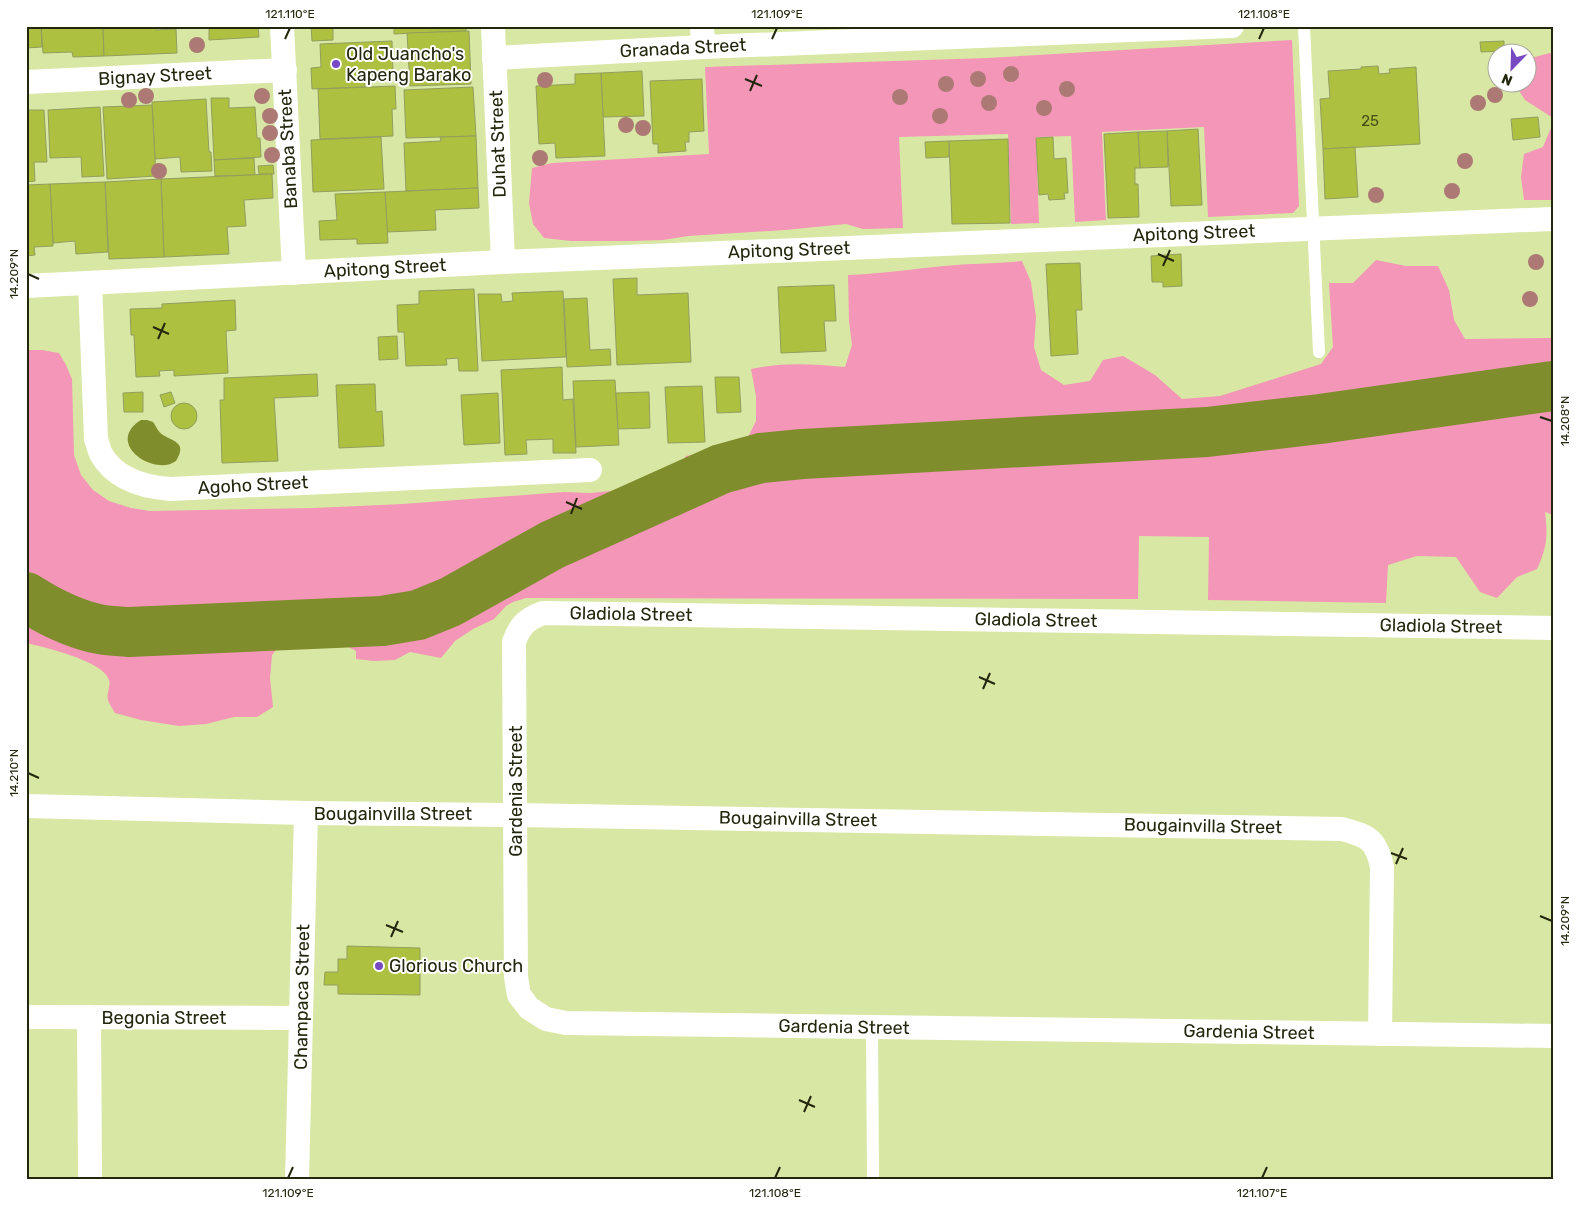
<svg xmlns="http://www.w3.org/2000/svg" width="1579" height="1206" viewBox="0 0 1579 1206" font-family="Rubik,sans-serif">
<rect width="100%" height="100%" fill="#d9e7a4"/>
<g fill="#f396b7">
<polygon points="1292,40 1299,206 1293,213 1208,217 1204,127 1102,132 1106,220 1075,222 1071,136 1036,137 1039,223 1011,224 1008,134 899,137 903,228 863,229 846,224 785,230 688,236 663,240 632,241 571,241 544,238 533,224 529,203 532,168 552,163 709,154 705,67 987,58"/>
<polygon points="1550,53 1553,54 1553,118 1525,100 1514,83 1526,82 1527,59"/>
<polygon points="1553,123 1553,200 1524,200 1521,177 1524,154 1543,147"/>
<path d="M1376,260L1406,266H1438L1449,290L1454,320L1465,339L1553,338V515L1545,512C1548,535 1547,548 1537,569L1517,577L1497,598L1480,592L1456,557L1417,556L1388,565L1386,603L1208,600L1209,537L1139,536L1138,599L526,598L513,602L506,606L494,619L473,629L455,641L441,658L410,652L395,660L374,661L356,659V651L347,646L318,643L299,638L279,646L272,655L270,678L273,707L257,717H234L206,724L179,726L141,720L115,713C113,709 109,704 108,700C106,694 111,686 109,680C104,661 44,647 26,643V350H42L59,353L66,365L72,379L74,455L81,475L93,490L109,501L131,508L150,511L314,508L403,504L564,492L590,493L611,491L656,478L675,470L686,456L712,451L748,437L756,421V396L751,369C784,362 812,364 845,367L852,345L849,321L848,275C880,274 912,269 944,266C970,263 996,264 1022,261L1031,282L1036,317L1034,347L1041,370L1064,385L1090,381L1103,360L1123,356L1155,375L1182,399L1220,396L1321,364L1333,347L1329,283H1353Z"/>
</g>
<path fill="#7f8d2c" d="M141,420H147L153,422C156,426 158,432 163,435C175,442 187,443 176,461C154,477 104,443 141,420Z"/>
<g fill="none" stroke-linecap="round" stroke-linejoin="round">
<path stroke="#7f8d2c" stroke-width="50" d="M26,597C48,611 69,622 94,628C105,631 118,631 129,632L382,621L418,615L450,602L552,545L721,469L761,458L802,454L1207,432L1320,419L1553,386"/>
</g>
<g fill="#adc040" stroke="#929e5e">
<polygon points="26,26 41,26 42,47 26,48"/>
<polygon points="41,26 103,26 104,56 73,57 72,52 43,53"/>
<polygon points="103,26 156,26 156,30 176,29 177,53 104,56"/>
<polygon points="209,26 258,26 259,37 209,40"/>
<polygon points="311,26 333,26 333,40 312,41"/>
<polygon points="386,26 466,26 466,31 394,34 394,28 386,28"/>
<polygon points="469,31 471,84 410,86 407,33"/>
<polygon points="392,41 393,75 364,76 365,87 312,89 311,68 321,67 320,44"/>
<polygon points="1504,41 1504,51 1481,52 1480,42"/>
<polygon points="1378,66 1379,74 1390,73 1389,69 1416,67 1420,144 1323,149 1320,99 1330,98 1328,71 1361,69 1361,67"/>
<polygon points="642,71 644,116 603,117 601,73"/>
<polygon points="601,73 605,156 556,158 555,143 539,144 536,86 575,84 575,74"/>
<polygon points="702,79 704,131 689,132 689,142 685,142 686,151 658,153 658,144 653,144 650,81"/>
<polygon points="395,86 396,109 392,109 393,136 320,139 318,89"/>
<polygon points="473,87 476,136 406,138 404,90"/>
<polygon points="211,98 229,98 229,108 255,107 257,138 260,138 261,157 214,160"/>
<polygon points="206,99 209,152 211,152 212,171 181,172 180,157 155,159 152,102"/>
<polygon points="152,105 156,176 107,179 103,107"/>
<polygon points="100,107 104,176 82,177 81,157 50,158 48,110"/>
<polygon points="26,110 44,110 47,162 34,162 35,181 26,182"/>
<polygon points="1538,117 1540,137 1513,140 1511,119"/>
<polygon points="1198,129 1202,205 1171,206 1167,131"/>
<polygon points="1167,131 1168,167 1140,168 1138,132"/>
<polygon points="1138,132 1140,168 1135,168 1135,184 1138,184 1139,217 1108,218 1104,134"/>
<polygon points="476,136 478,188 406,191 404,143 441,141 440,137"/>
<polygon points="381,137 384,189 313,192 311,140"/>
<polygon points="1053,137 1054,159 1066,158 1068,193 1064,193 1065,199 1049,200 1048,194 1039,195 1036,138"/>
<polygon points="1008,139 1010,223 952,224 949,141"/>
<polygon points="949,141 949,157 926,158 925,142"/>
<polygon points="1355,147 1358,197 1325,199 1323,149"/>
<polygon points="254,158 255,175 215,176 214,160"/>
<polygon points="273,165 274,174 259,174 258,166"/>
<polygon points="272,174 273,198 244,200 246,226 227,227 229,254 164,257 161,179"/>
<polygon points="161,179 164,257 109,259 105,182"/>
<polygon points="105,182 108,252 76,254 75,241 53,243 50,184"/>
<polygon points="50,184 53,246 34,247 35,255 26,256 26,185"/>
<polygon points="478,188 479,208 435,210 436,230 387,232 385,192"/>
<polygon points="385,192 388,243 357,244 357,239 320,240 319,221 337,220 335,194"/>
<polygon points="1181,254 1182,286 1163,287 1163,282 1152,282 1151,256"/>
<polygon points="1080,263 1082,310 1076,310 1078,354 1051,356 1046,264"/>
<polygon points="637,278 637,295 688,293 691,362 617,365 613,279"/>
<polygon points="834,285 836,321 824,321 826,351 781,353 778,287"/>
<polygon points="474,289 478,371 459,371 458,358 446,359 447,365 406,366 404,332 398,332 397,305 419,304 419,291"/>
<polygon points="563,291 566,357 482,361 478,294 501,294 502,302 513,301 512,293"/>
<polygon points="587,298 590,350 610,349 611,365 567,367 564,299"/>
<polygon points="235,300 236,330 226,331 228,373 174,376 174,370 159,371 160,376 136,377 134,335 131,335 130,309 162,308 162,304"/>
<polygon points="397,336 398,359 379,360 378,337"/>
<polygon points="562,367 563,400 573,399 576,453 553,453 553,439 526,440 527,454 505,455 501,370"/>
<polygon points="317,374 318,396 274,398 278,461 222,463 220,400 224,400 224,378"/>
<polygon points="715,377 739,377 741,412 717,413"/>
<polygon points="615,380 619,445 576,447 573,381"/>
<polygon points="375,384 376,412 382,411 384,446 339,448 336,385"/>
<polygon points="702,386 705,442 668,443 665,387"/>
<polygon points="143,392 143,412 124,412 123,393"/>
<polygon points="171,392 175,403 164,407 160,395"/>
<polygon points="649,392 650,428 618,429 616,393"/>
<polygon points="498,393 500,443 464,445 461,395"/>
<circle cx="184" cy="416" r="13"/>
<polygon points="347,946 420,948 420,995 338,994 338,985 324,985 325,972 338,972 338,959 347,959"/>
</g>
<g fill="none" stroke-linecap="round" stroke-linejoin="round">
<g stroke="#fff" stroke-width="12">
<polyline points="1304,26 1319,352"/>
<polyline points="872,1028 873,1180"/>
</g>
<g stroke="#fff" stroke-width="24">
<polyline points="282,26 294,273"/>
<polyline points="493,26 503,262"/>
<polyline points="702,26 703,47"/>
<polyline points="494,58 703,47 1232,26"/>
<polyline points="26,82 285,70"/>
<path d="M90,283L96,439C98,444 99,450 101,454C115,479 144,487 170,489L590,470"/>
<polyline points="26,286 503,262 1553,219"/>
<path d="M1553,628L543,613C527,619 520,625 514,642L516,977L519,995L529,1008L546,1019L566,1023L1553,1036"/>
<path d="M26,806L306,813L516,815L1342,829C1368,836 1376,839 1382,867L1380,1034"/>
<polyline points="26,1017 301,1018"/>
<polyline points="89,1017 90,1180"/>
<polyline points="297,1180 306,813"/>
</g>
</g>
<g fill="#ac7975">
<circle cx="197" cy="45" r="8"/>
<circle cx="1011" cy="74" r="8"/>
<circle cx="978" cy="79" r="8"/>
<circle cx="545" cy="80" r="8"/>
<circle cx="946" cy="84" r="8"/>
<circle cx="1067" cy="89" r="8"/>
<circle cx="1495" cy="95" r="8"/>
<circle cx="146" cy="96" r="8"/>
<circle cx="262" cy="96" r="8"/>
<circle cx="900" cy="97" r="8"/>
<circle cx="129" cy="100" r="8"/>
<circle cx="989" cy="103" r="8"/>
<circle cx="1478" cy="103" r="8"/>
<circle cx="1044" cy="108" r="8"/>
<circle cx="270" cy="116" r="8"/>
<circle cx="940" cy="116" r="8"/>
<circle cx="626" cy="125" r="8"/>
<circle cx="643" cy="128" r="8"/>
<circle cx="270" cy="133" r="8"/>
<circle cx="272" cy="155" r="8"/>
<circle cx="540" cy="158" r="8"/>
<circle cx="1465" cy="161" r="8"/>
<circle cx="159" cy="171" r="8"/>
<circle cx="1452" cy="191" r="8"/>
<circle cx="1376" cy="195" r="8"/>
<circle cx="1536" cy="262" r="8"/>
<circle cx="1530" cy="299" r="8"/>
</g>
<path fill="none" stroke="#23270d" stroke-width="2" d="M285,39L290,28M772,39L777,28M1259,39L1264,28M745,79L762,86M750,91L757,75M1158,254L1174,261M1163,266L1170,250M28,274L39,279M153,327L169,334M158,339L165,323M1540,417L1552,421M566,502L582,509M571,514L577,498M979,677L995,684M983,689L990,673M28,773L39,778M1391,853L1407,859M1396,864L1403,848M1540,916L1552,921M386,925L403,932M391,937L398,921M799,1100L815,1107M804,1112L811,1096M288,1178L293,1167M775,1178L780,1167M1262,1178L1267,1167"/>
<g fill="#784ac2" stroke="#fff" stroke-width="2">
<circle cx="336" cy="64" r="5"/>
<circle cx="379" cy="966" r="5"/>
</g>
<g text-anchor="middle" stroke-width="4" stroke-linejoin="round" paint-order="stroke">
<g font-size="15" fill="#464d1a">
<text x="1370" y="126">25</text>
</g>
<g font-size="18" fill="#23270d" stroke="#fff">
<text transform="translate(683 48) rotate(-3)" y="6">Granada Street</text>
<text transform="translate(155 76) rotate(-3)" y="6">Bignay Street</text>
<text transform="translate(498 144) rotate(-92)" y="6">Duhat Street</text>
<text transform="translate(288 149) rotate(-93)" y="6">Banaba Street</text>
<text transform="translate(1194 233) rotate(-2)" y="6">Apitong Street</text>
<text transform="translate(789 250) rotate(-2)" y="6">Apitong Street</text>
<text transform="translate(385 268) rotate(-3)" y="6">Apitong Street</text>
<text transform="translate(253 485) rotate(-3)" y="6">Agoho Street</text>
<text transform="translate(631 614) rotate(1)" y="6">Gladiola Street</text>
<text transform="translate(1036 620) rotate(1)" y="6">Gladiola Street</text>
<text transform="translate(1441 626) rotate(1)" y="6">Gladiola Street</text>
<text transform="translate(516 791) rotate(-90)" y="6">Gardenia Street</text>
<text x="393" y="820">Bougainvilla Street</text>
<text transform="translate(798 819) rotate(1)" y="6">Bougainvilla Street</text>
<text transform="translate(1203 826) rotate(1)" y="6">Bougainvilla Street</text>
<text transform="translate(302 997) rotate(-89)" y="6">Champaca Street</text>
<text x="164" y="1024">Begonia Street</text>
<text transform="translate(844 1027) rotate(1)" y="6">Gardenia Street</text>
<text transform="translate(1249 1032) rotate(1)" y="6">Gardenia Street</text>
</g>
<g font-size="18" fill="#23270d" stroke="#fff" text-anchor="start">
<text x="346" y="60">Old Juancho's<tspan x="346" dy="21">Kapeng Barako</tspan></text>
<text x="389" y="972">Glorious Church</text>
</g>
</g>
<rect width="1579" height="1206" fill="none" stroke="#ffffff" stroke-width="55"/>
<g transform="translate(1512 68) rotate(203)"><circle r="24" fill="#ffffff" stroke="#a7a99e"/>
<path d="M0-4L9 19L0 12L-9 19Z" fill="#784ac2"/>
<text y="-8" font-size="14" font-weight="bold" text-anchor="middle" fill="#23270d">N</text>
</g>
<rect x="28" y="28" width="1524" height="1150" fill="none" stroke="#23270d" stroke-width="2"/>
<g font-size="12" text-anchor="middle" fill="#23270d">
<text x="290" y="18">121.110°E</text>
<text x="777" y="18">121.109°E</text>
<text x="1264" y="18">121.108°E</text>
<text transform="translate(14 274) rotate(-90)" y="4">14.209°N</text>
<text transform="translate(1565 421) rotate(-90)" y="4">14.208°N</text>
<text transform="translate(14 773) rotate(-90)" y="4">14.210°N</text>
<text transform="translate(1565 921) rotate(-90)" y="4">14.209°N</text>
<text x="288" y="1197">121.109°E</text>
<text x="775" y="1197">121.108°E</text>
<text x="1262" y="1197">121.107°E</text>
</g>
</svg>
